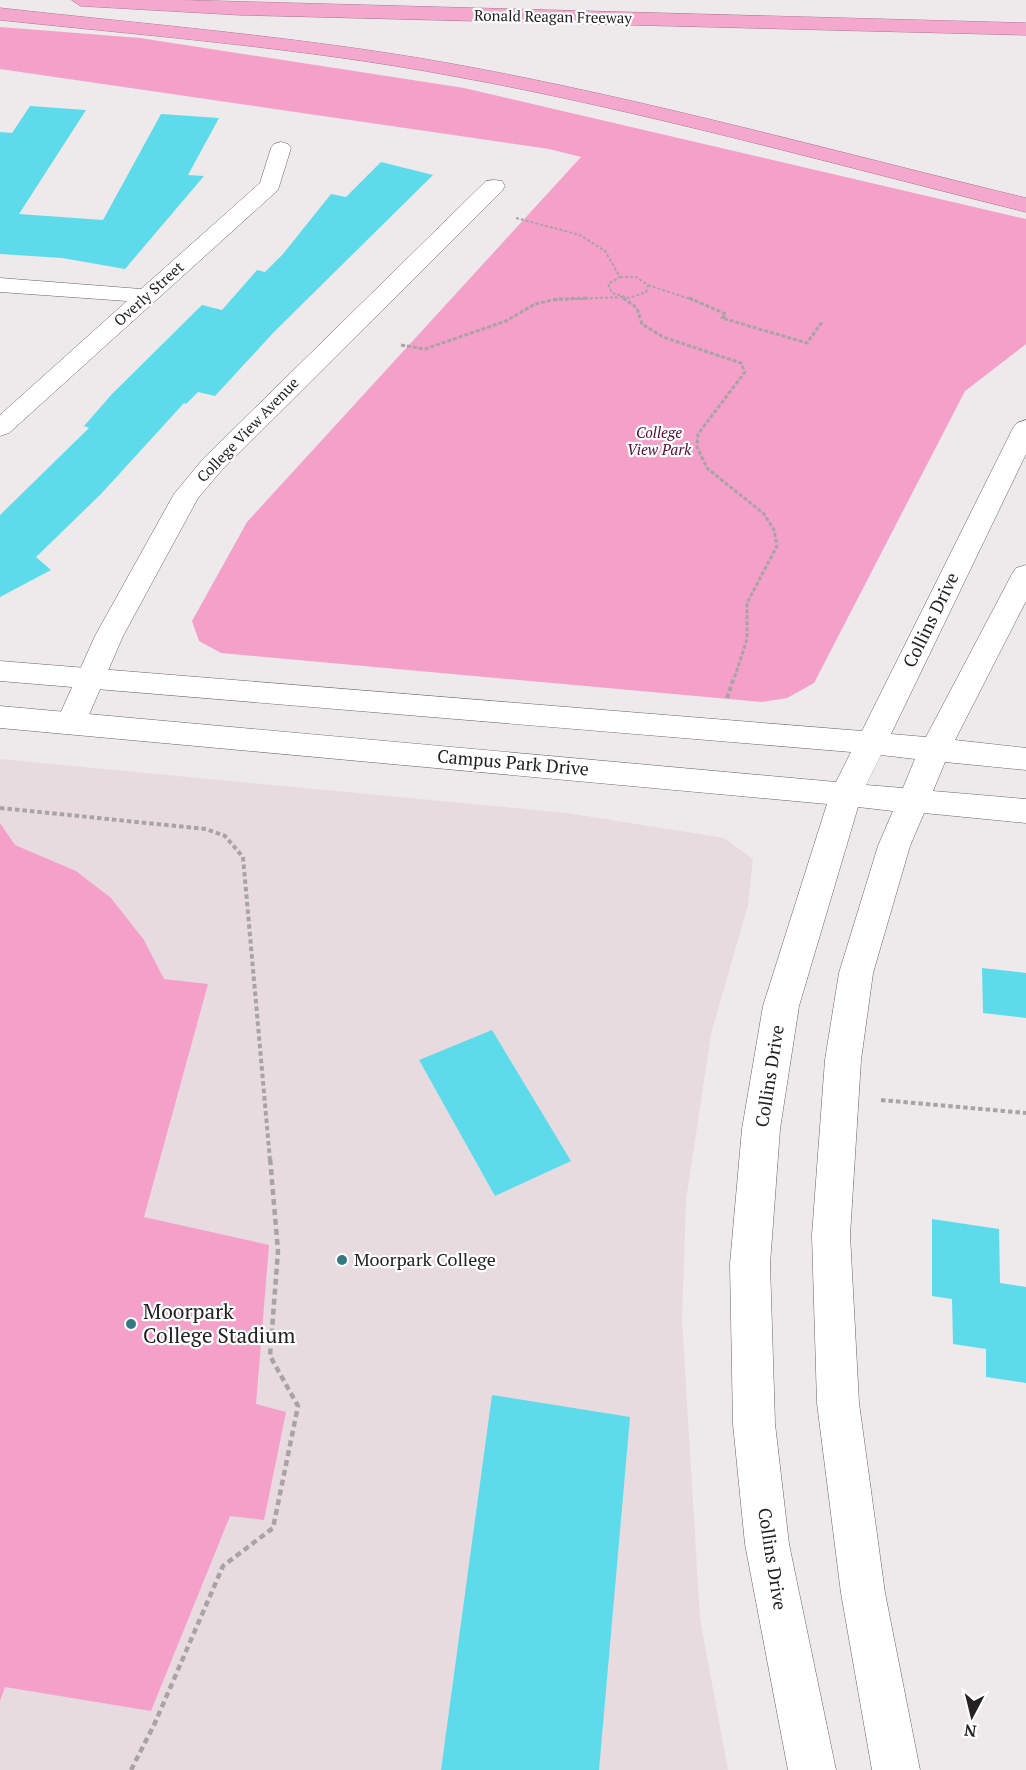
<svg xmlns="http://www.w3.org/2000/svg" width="1026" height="1770" viewBox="0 0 1026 1770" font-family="'PT Serif',serif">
<rect width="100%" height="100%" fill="#eee9eb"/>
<polygon fill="#e8dbe0" points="0,759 567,813 724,838 753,859 748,905 711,1034 686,1200 682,1319 700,1619 728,1770 0,1770"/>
<g fill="#f4a0c9">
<polygon points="0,27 140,38 464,88 1026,219 1026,344 965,391 814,683 787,698 762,702 221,653 199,641 192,621 247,522 581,157 549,149 0,69"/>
<polygon points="0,823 15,845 76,871 111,898 144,940 164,979 208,984 144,1217 269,1245 256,1404 286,1412 264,1520 230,1516 151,1711 5,1687 0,1701"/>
</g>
<g fill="#5edbeb">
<polygon points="30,106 86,110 19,214 103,220 161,114 219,118 188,175 204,176 125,269 62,258 0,254 0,132 12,133"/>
<polygon points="381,162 433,175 274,332 215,396 198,392 186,404 184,403 101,494 36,557 51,570 0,597 0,515 89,428 84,426 112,394 202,305 222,310 257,270 265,272 283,254 331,194 346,197"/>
<polygon points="982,968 1026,973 1026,1018 983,1013"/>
<polygon points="492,1030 571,1161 495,1196 419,1060"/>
<polygon points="932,1219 999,1229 1000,1283 1026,1287 1026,1383 986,1377 986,1349 953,1344 952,1299 932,1296"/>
<polygon points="492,1395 630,1417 599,1770 441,1770"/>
</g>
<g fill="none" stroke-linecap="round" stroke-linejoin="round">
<defs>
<g id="minor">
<polygon points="281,142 288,144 291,148 278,190 9,433 0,436 0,415 127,301 0,292 0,278 141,289 260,183 271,148 274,144"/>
<polygon points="494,180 502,181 505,186 502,191 221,471 198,498 123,636 82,731 71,734 60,731 56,723 95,636 174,494 203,459 486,181"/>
</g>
<path id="tertiary" d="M1026,420V454L891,734L926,737L1012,574L1016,568L1026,565V601L955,740L1026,748V770L945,762L933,791L1026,799V823L924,813L910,846L873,973L861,1060L850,1235L859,1403L885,1593L920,1770H872L841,1593L817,1403L812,1235L825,1060L839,973L878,846L893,811L858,807L799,1006L780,1129L770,1264L775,1424L789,1544L836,1770H788L745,1544L733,1424L730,1264L742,1129L763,1006L827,804L0,728V706L836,782L851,752L0,681V661L862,731L1013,428L1017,423ZM881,755L915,759L903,788L866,785Z"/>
<g id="motorway">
<polygon points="72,0 179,0 1026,23 1026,35 240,15 81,6"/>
<path d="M0,8C151,25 304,37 453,64C646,99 836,152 1026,198V212C836,165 646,111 453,76C304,48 151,36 0,20Z"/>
</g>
</defs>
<use href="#minor" stroke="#686365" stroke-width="1"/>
<use href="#tertiary" stroke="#686365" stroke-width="1"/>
<use href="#motorway" stroke="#ac7991" stroke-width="1"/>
<g stroke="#a8a4a5" stroke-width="2" stroke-dasharray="3 2" stroke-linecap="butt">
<polyline points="516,218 580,235 605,251 620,277"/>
<polygon points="620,277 636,277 648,285 646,292 629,298 612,293 608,284"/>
<polyline points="648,285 693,300"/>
<polyline points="555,300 622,297 625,300"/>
</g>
<g stroke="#a8a4a5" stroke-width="3" stroke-dasharray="4 2" stroke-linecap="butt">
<polyline points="623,298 637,308 642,324 663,337 741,363 745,372 698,434 697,447 707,468 764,514 774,530 777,546 747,603 747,639 734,679"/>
<polyline points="689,298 726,314 722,318 807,343 822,322"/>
<polyline points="401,345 425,349 506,321 535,304 557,299 589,298"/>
</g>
<g stroke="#a8a4a5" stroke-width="4" stroke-dasharray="4.5 3" stroke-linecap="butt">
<polyline points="727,698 734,677"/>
<polyline points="0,808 206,829 225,836 243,857 270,1160"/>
<polyline points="881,1100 1026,1113"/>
</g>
<polyline stroke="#a8a4a5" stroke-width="4.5" stroke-dasharray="6 4" stroke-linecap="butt" points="131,1770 154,1725 223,1566 273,1528 298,1406 270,1356 278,1251 270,1158"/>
<use href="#minor" fill="#fff" fill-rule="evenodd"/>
<use href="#tertiary" fill="#fff" fill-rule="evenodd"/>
<use href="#motorway" fill="#f5a8cd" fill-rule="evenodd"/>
</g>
<g fill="#327a83" stroke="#fff" stroke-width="2">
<circle cx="342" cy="1260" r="6"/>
<circle cx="131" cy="1324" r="6"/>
</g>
<g text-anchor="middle" stroke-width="4.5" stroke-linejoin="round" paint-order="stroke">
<g font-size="15" fill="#232122" stroke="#fff">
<text transform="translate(553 17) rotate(1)" y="5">Ronald Reagan Freeway</text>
<text transform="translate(149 294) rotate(-42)" y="5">Overly Street</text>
<text transform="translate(248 430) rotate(-46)" y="5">College View Avenue</text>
</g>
<g font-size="15" font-style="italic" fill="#550b38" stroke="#fff">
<text x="659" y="438">College<tspan x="659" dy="17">View Park</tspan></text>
</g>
<g font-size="18" fill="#232122" stroke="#fff">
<text transform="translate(931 620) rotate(-64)" y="6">Collins Drive</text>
<text transform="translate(513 763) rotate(5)" y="6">Campus Park Drive</text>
<text transform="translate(770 1076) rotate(-81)" y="6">Collins Drive</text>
<text transform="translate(772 1559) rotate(81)" y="6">Collins Drive</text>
</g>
<g font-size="18" fill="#232122" stroke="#fff" text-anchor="start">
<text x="354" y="1266">Moorpark College</text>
</g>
<g font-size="21" fill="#232122" stroke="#fff" text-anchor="start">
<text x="143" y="1319">Moorpark<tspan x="143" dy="24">College Stadium</tspan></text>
</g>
</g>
<g transform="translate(972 1716) rotate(187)" stroke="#ffffff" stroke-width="4.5" paint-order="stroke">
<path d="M0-4.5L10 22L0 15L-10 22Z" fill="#232122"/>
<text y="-9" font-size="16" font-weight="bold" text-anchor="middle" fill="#232122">N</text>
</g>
</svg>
